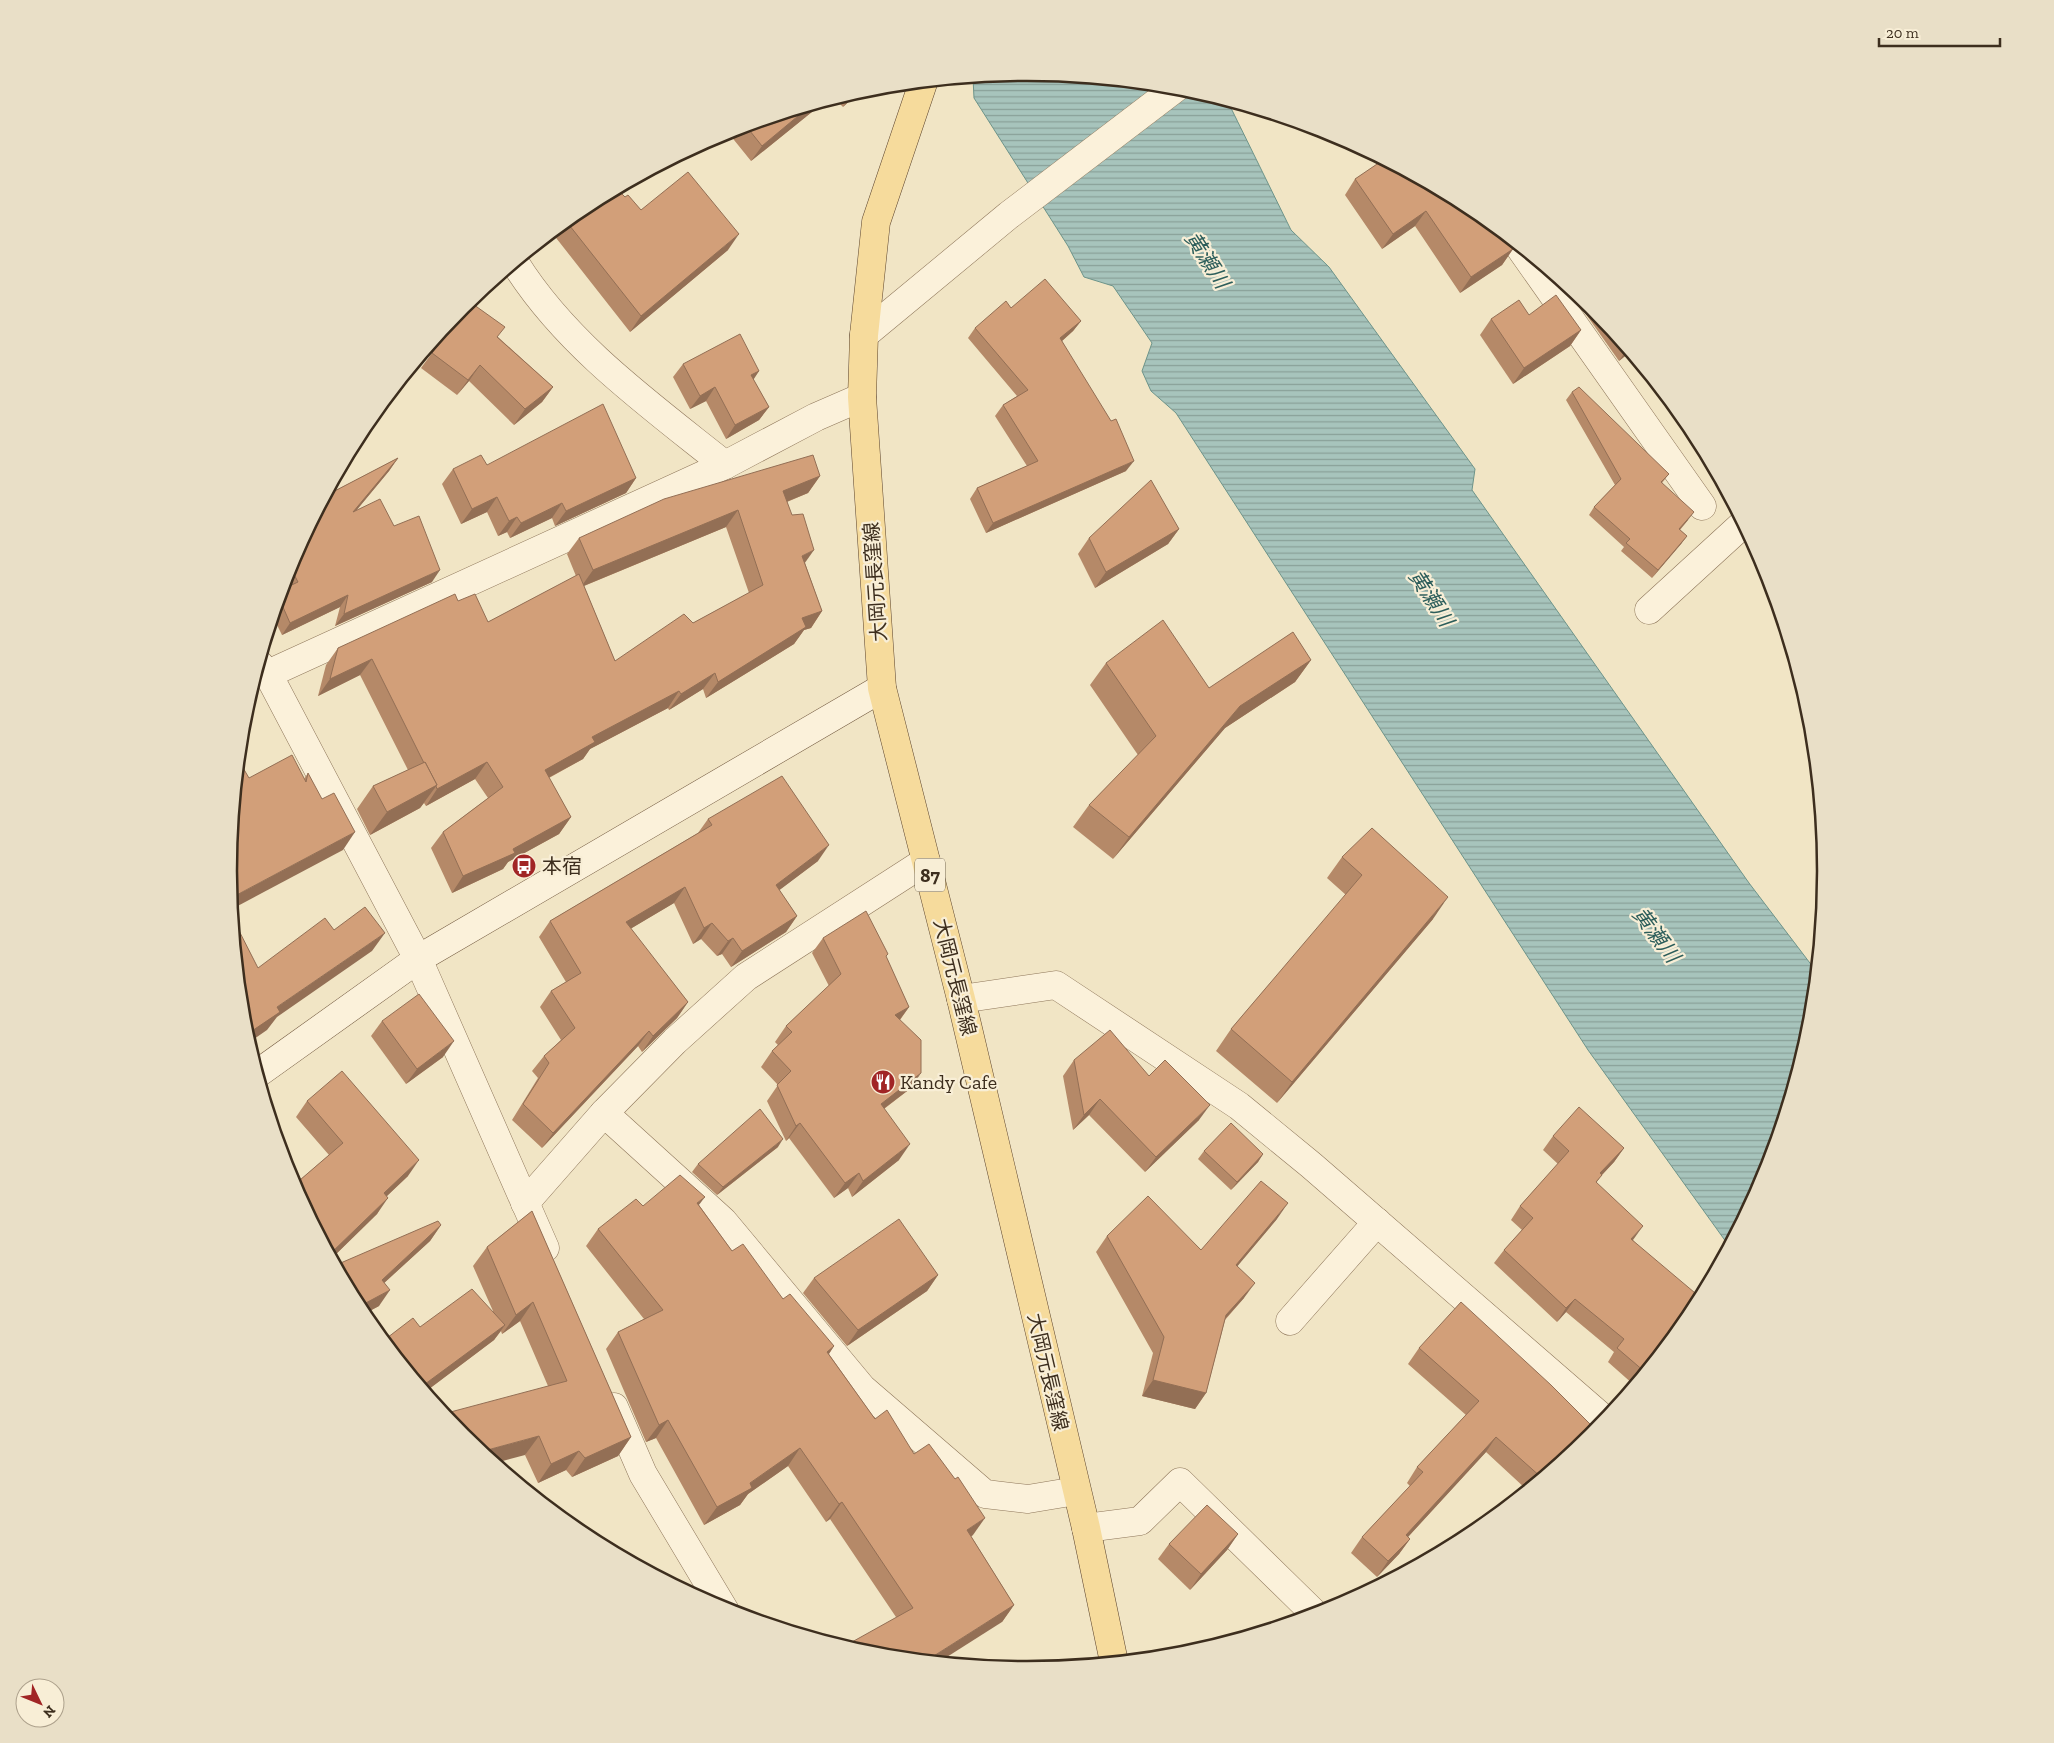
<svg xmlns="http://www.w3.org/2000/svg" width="2054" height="1743" viewBox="0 0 2054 1743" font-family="'Zilla Slab','Noto Sans JP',serif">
<defs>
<pattern id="water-rules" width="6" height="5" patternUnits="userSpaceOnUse" patternTransform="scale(1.25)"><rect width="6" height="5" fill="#a7c4bc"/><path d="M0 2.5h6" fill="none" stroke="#89a098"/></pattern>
</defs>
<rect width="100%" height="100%" fill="#f1e5c5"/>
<polygon fill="url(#water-rules)" stroke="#6d948a" points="1027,73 1183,88 1228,102 1291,230 1329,267 1475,469 1472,490 1749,883 1816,971 1811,1028 1765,1178 1729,1246 1588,1050 1176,413 1151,391 1142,371 1152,343 1113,286 1084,277 1068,246 974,98 973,78"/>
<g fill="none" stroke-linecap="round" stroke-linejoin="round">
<defs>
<g id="street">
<polyline points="1518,245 1702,506"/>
<path d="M515,263C566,345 650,405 725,465"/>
<polyline points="864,335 1009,215 1177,87"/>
<polyline points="1649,610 1743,524"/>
<polyline points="259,664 268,674 418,959 545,1248"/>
<polyline points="268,674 725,465 816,417 862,397"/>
<polyline points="961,999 1056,985 1239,1106 1311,1165 1605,1420"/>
<polyline points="604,1113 675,1041 746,977 926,861"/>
<polyline points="525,1203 604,1113 723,1221 862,1388 985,1494 1028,1499 1076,1491"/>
<polyline points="1290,1321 1377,1222"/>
<polyline points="614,1407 643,1474 725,1611"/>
<polyline points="1086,1528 1140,1521 1180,1482 1316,1615"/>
</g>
<polyline id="secondary" points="257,1074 418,959 882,688"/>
<polyline id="primary" points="923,83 876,222 864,335 862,397 882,688 961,999 1086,1528 1114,1662"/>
</defs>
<use href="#street" stroke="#8e765a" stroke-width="29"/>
<use href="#secondary" stroke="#70573d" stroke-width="29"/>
<use href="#primary" stroke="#5c442e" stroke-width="29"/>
<use href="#street" stroke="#fbf1da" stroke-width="28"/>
<use href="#secondary" stroke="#fbf1da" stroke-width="28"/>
<use href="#primary" stroke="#f6db9c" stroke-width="28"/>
</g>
<g fill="#b58968" fill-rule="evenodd">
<polygon points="860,91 843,107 835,99"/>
<polygon points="823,103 751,161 730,135 724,141 718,135 722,133"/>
<polygon points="1378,158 1471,207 1513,249 1502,265 1460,293 1415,226 1382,249 1345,195 1355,179 1381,162"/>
<polygon points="625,197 641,210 728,250 630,332 553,234 547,239 546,238 583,207"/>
<polygon points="1572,290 1592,307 1630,352 1619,361 1571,293"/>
<polygon points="1011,308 1081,321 1073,331 1062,341 1126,471 986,533 970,499 977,488 1027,466 995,416 1003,405 1017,396 968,338 975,328"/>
<polygon points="1529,315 1581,330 1570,346 1513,384 1480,335 1491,319"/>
<polygon points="498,337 553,387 542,402 514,425 469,381 457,395 421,368 432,353"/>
<polygon points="683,364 759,371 753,379 769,407 759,420 726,439 706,401 690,409 673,377"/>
<polygon points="1572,392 1669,474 1662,483 1688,520 1680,530 1687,536 1681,544 1652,578 1621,551 1624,547 1589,515 1594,507 1615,485 1566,400"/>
<polygon points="398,458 389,471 356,511 394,526 432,582 335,626 340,607 282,635 273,617 281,590 286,588 284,583 289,565 327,495"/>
<polygon points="487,465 636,478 626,493 555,526 552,518 510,538 507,532 498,536 487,512 461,524 442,484 453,469"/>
<path d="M820,476L808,493L787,502L805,563L822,611L811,628L804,630L794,644L706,698L703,689L669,710L668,708L590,749L583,759L549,778L571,817L559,834L508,862L503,869L452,893L431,848L443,832L488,798L475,779L426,806L424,803L420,808L370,835L357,809L373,786L408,770L360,675L318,696L326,665L338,648L458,601L488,622L576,576L567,554L579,538ZM726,527L749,593L693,623L615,661L584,586Z"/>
<polygon points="1179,529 1168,544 1095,588 1078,554 1089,538"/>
<polygon points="1311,660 1295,682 1225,728 1113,859 1073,827 1089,805 1138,755 1090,685 1106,663 1209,688"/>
<polygon points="308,773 343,850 249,778 304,779"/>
<polygon points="708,819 818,861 779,890 797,916 786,932 731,967 722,954 717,956 701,939 693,944 674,903 630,929 688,1002 677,1018 642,1052 638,1046 542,1148 512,1120 538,1078 532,1071 544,1056 561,1040 540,1007 551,991 566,982 539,937 550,921 698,833"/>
<polygon points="1342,857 1433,919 1277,1103 1216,1051 1231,1029 1346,895 1327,878"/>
<polygon points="823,938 886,957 909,1007 900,1020 911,1088 884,1109 899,1160 852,1197 848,1188 834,1198 789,1138 786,1141 767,1101 778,1085 761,1067 772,1051 778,1045 775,1042 786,1026 829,986 812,953"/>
<polygon points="382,1021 443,1057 406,1084 371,1036"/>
<polygon points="1074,1060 1149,1076 1199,1120 1145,1172 1089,1115 1073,1130 1063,1076"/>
<polygon points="307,1101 408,1176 387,1196 377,1214 332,1258 293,1186 329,1155 296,1117"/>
<polygon points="1553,1136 1624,1148 1614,1162 1600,1177 1596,1183 1633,1240 1691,1316 1634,1385 1608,1362 1614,1352 1566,1312 1557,1322 1494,1263 1504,1250 1522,1230 1511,1220 1520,1206 1558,1164 1543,1150"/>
<polygon points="778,1147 717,1195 692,1172 698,1164"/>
<polygon points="1204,1151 1263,1154 1258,1162 1231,1190 1198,1159"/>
<polygon points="699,1205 732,1251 834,1346 829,1354 875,1419 914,1454 973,1535 971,1536 1014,1605 1002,1622 896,1617 830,1519 826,1522 788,1466 748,1494 740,1505 704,1525 656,1438 646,1442 606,1349 618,1332 644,1319 586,1246 598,1229 643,1206"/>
<polygon points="532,1211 631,1437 618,1456 572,1477 566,1470 538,1483 525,1455 548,1386 520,1321 502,1334 501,1331 494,1340 425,1392 383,1341 420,1327 493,1311 473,1266 487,1247"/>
<polygon points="1277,1219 1237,1266 1244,1298 1225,1320 1206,1393 1195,1409 1142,1396 1153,1353 1096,1252 1107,1236 1201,1250"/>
<polygon points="441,1225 430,1241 384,1283 379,1306 362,1315 336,1265"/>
<polygon points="938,1275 927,1291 847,1346 803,1293 814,1278"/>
<polygon points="1419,1348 1592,1437 1527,1490 1486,1452 1408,1537 1410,1539 1399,1554 1377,1577 1351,1553 1362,1537 1410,1486 1407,1483 1417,1467 1466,1415 1408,1364"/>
<polygon points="1238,1534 1227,1550 1190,1590 1158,1559 1169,1544"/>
</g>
<g fill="#936f55">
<polygon points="860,91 843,107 852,94"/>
<polygon points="823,103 751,161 762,146 810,106"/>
<polygon points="734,129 730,135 724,141 732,130"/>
<polygon points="1426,211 1415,226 1382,249 1393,234"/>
<polygon points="556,229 553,234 547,239 550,235"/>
<polygon points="739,234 728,250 630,332 641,316"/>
<polygon points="1513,249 1502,265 1460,293 1471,277"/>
<polygon points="1081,321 1073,331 1053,349 1060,338"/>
<polygon points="1581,330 1570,346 1513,384 1524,368"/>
<polygon points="1627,349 1630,352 1619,361"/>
<polygon points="480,365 469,381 457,395 468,380"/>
<polygon points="759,371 750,385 751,375"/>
<polygon points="553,387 542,402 514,425 525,409"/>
<polygon points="715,387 706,401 690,409 700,396"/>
<polygon points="769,407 759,420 726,439 735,425"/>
<polygon points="398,458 389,471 344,525 353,512"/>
<polygon points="1134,461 1126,471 986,533 993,523"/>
<polygon points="820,476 808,493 771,508 783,491"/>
<polygon points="636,478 626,493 555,526 566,511"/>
<polygon points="497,497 487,512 461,524 472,509"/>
<polygon points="562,503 552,518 510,538 521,523"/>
<polygon points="738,510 726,527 581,587 593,570"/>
<polygon points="1694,512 1688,520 1673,537 1679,529"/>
<polygon points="517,517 507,532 498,536 509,521"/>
<polygon points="1179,529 1168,544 1095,588 1106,572"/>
<polygon points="1687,536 1681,544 1652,578 1658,570"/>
<polygon points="814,550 802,567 802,556"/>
<polygon points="440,570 432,582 335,626 344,614"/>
<polygon points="348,595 340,607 282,635 290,623"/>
<polygon points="822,611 811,628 804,630 794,644 706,698 718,682 802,618"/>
<polygon points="372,659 360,675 318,696 330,679"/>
<polygon points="1311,660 1295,682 1225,728 1113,859 1129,837 1240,706"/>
<polygon points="715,673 703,689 669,710 681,694"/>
<polygon points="679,691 668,708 590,749 583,759 533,786 545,770 592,737"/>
<polygon points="487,762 475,779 426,806 437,789"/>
<polygon points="437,785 420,808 370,835 387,812"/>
<polygon points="571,817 559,834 508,862 503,869 452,893 463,876"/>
<polygon points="355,832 343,850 232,909 231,898"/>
<polygon points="829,845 818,861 765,901 776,885"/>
<polygon points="685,887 674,903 615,938 626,922"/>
<polygon points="1448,897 1433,919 1277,1103 1292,1082"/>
<polygon points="797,916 786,932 731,967 742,951"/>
<polygon points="712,923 701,939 693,944 704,928"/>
<polygon points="385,933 372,951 277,1017 267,1030 248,1043 246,1035 277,1007"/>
<polygon points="733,938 722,954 717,956 728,941"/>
<polygon points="688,1002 677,1018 642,1052 653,1036"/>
<polygon points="909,1007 898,1022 895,1015"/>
<polygon points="649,1031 638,1046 542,1148 553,1133"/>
<polygon points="454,1041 443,1057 406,1084 417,1069"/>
<polygon points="921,1073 911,1088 870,1119 881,1104"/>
<polygon points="1100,1099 1089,1115 1073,1130 1084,1115"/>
<polygon points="1210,1105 1199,1120 1145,1172 1156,1157"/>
<polygon points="800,1123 789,1138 786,1141 796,1126"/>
<polygon points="783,1139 778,1147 717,1195 723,1187"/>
<polygon points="910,1144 899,1160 852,1197 863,1181"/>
<polygon points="1624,1148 1614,1162 1600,1177 1592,1189 1600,1173"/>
<polygon points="1263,1154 1258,1162 1231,1190 1237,1182"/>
<polygon points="419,1160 408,1176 373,1209 384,1193"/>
<polygon points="859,1173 848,1188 834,1198 845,1183"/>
<polygon points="705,1197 692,1214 697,1203"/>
<polygon points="388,1198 377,1214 332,1258 330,1254"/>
<polygon points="1288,1203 1277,1219 1225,1281 1236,1265"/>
<polygon points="441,1225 430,1241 371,1295 382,1280"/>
<polygon points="1643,1226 1633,1240 1621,1253 1631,1239"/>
<polygon points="938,1275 927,1291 847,1346 858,1330"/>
<polygon points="1255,1283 1244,1298 1215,1330 1226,1315"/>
<polygon points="390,1290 379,1306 362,1315 359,1309 362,1305"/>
<polygon points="1575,1299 1566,1312 1557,1322 1566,1308"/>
<polygon points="533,1302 520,1321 502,1334 516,1315"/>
<polygon points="505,1325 494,1340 425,1392 421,1387"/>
<polygon points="834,1346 822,1364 827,1352"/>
<polygon points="1153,1380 1206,1393 1195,1409 1142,1396"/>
<polygon points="668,1420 656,1438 646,1442 659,1425"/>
<polygon points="539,1436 525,1455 495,1463 480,1452"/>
<polygon points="631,1437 618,1456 572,1477 585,1458"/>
<polygon points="1496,1437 1486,1452 1395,1551 1406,1535"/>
<polygon points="800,1448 788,1466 748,1494 740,1505 704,1525 717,1507"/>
<polygon points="579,1451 566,1470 538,1483 551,1464"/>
<polygon points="842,1502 830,1519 826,1522 839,1504"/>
<polygon points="985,1518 973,1535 955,1547 967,1530"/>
<polygon points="1238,1534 1227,1550 1190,1590 1201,1574"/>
<polygon points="1410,1539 1399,1554 1377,1577 1388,1561"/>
<polygon points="1014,1605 1002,1622 939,1662 927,1661 929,1659"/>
</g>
<g fill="#d29f79" stroke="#936f55">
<polygon points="810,106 762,146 746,126"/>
<polygon points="1383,160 1471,207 1501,232 1513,249 1471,277 1426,211 1393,234 1355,179"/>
<polygon points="688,172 739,234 641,316 566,221 583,207 617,189 625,197 628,195 641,210"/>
<polygon points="1045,279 1081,321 1060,338 1111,421 1116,419 1134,461 993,523 977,488 1038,461 1003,405 1028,390 975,328 1006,301 1011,308"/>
<polygon points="1556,295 1581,330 1524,368 1491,319 1519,300 1529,315"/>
<polygon points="470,302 505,327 497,337 553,387 525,409 480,365 468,380 432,353"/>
<polygon points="740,334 759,371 751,375 769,407 735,425 715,387 700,396 683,364"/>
<polygon points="1579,387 1669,474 1661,482 1694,512 1679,529 1687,536 1658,570 1626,543 1630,539 1594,507 1621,479 1572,392"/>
<polygon points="603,404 636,478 566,511 562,503 521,523 517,517 509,521 497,497 472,509 453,469 481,455 487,465"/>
<polygon points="813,455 820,476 783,491 792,515 803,514 814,550 802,556 822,611 802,618 806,627 718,682 715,673 681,694 679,691 592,737 595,742 545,770 571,817 513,849 515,853 463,876 443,832 503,787 487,762 437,789 436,786 437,785 425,762 424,763 372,659 330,679 338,648 455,594 458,601 475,594 488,622 579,574 615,661 684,614 693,623 763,585 738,510 593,570 579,538 664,499"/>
<polygon points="398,458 353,512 380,499 394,526 419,516 440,570 344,614 348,595 290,623 279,598 281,590 298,582 289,565 327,495"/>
<polygon points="1151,480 1179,529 1106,572 1089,538"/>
<polygon points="1163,620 1209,688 1293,632 1311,660 1240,706 1129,837 1089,805 1156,736 1106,663"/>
<polygon points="292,755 306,782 308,773 322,799 334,793 355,832 231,898 228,871 239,761 249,778"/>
<polygon points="425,762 437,785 387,812 373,786"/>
<polygon points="782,776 829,845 776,885 797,916 742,951 733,938 728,941 712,923 704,928 685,887 626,922 688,1002 653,1036 649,1031 553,1133 523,1104 549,1063 544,1056 575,1028 551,991 581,973 550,921 712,825 708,819"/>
<polygon points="1372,828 1448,897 1292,1082 1231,1029 1362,875 1342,857"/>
<polygon points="365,907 385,933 277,1007 280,1012 246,1035 243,1027 233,919 258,968 325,918 334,930"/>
<polygon points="866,911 888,954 886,956 909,1007 895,1015 921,1040 921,1073 881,1104 910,1144 863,1181 859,1173 845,1183 800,1123 796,1126 777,1085 791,1071 772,1051 792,1032 786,1026 841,974 823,938"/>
<polygon points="419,994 454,1041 417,1069 382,1021"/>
<polygon points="1110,1030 1149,1076 1165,1060 1210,1105 1156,1157 1100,1099 1084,1115 1074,1060"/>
<polygon points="342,1071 419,1160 384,1193 388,1198 330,1254 293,1186 343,1143 307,1101"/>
<polygon points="1579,1107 1624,1148 1600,1173 1602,1175 1596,1182 1643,1226 1631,1239 1701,1298 1691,1316 1645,1372 1617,1348 1624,1339 1575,1299 1566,1308 1504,1250 1533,1218 1520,1206 1569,1151 1553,1136"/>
<polygon points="760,1109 783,1139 723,1187 698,1164"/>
<polygon points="1231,1123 1263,1154 1237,1182 1204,1151"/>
<polygon points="680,1175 705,1197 697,1203 732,1251 743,1244 783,1299 790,1294 834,1346 827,1352 875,1419 887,1410 914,1454 929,1444 955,1479 958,1477 985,1518 967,1530 1014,1605 929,1659 930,1661 871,1655 843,1647 913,1608 842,1502 839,1504 800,1448 750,1483 752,1488 717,1507 668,1420 659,1425 618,1332 663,1310 598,1229 636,1199 643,1206"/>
<polygon points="1261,1181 1288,1203 1236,1265 1255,1283 1226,1315 1206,1393 1153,1380 1164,1337 1107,1236 1148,1196 1201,1250"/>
<polygon points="532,1211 631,1437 585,1458 579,1451 551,1464 539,1436 480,1452 462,1436 443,1414 567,1381 533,1302 516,1315 487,1247"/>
<polygon points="899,1219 938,1275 858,1330 814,1278"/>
<polygon points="438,1221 441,1225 382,1280 390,1290 362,1305 350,1291 336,1265"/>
<polygon points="472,1289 505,1325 421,1387 383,1341 413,1318 420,1327"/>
<polygon points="1461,1302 1551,1385 1597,1431 1592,1437 1542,1478 1496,1437 1406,1535 1410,1539 1388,1561 1362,1537 1423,1472 1417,1467 1479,1401 1419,1348"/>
<polygon points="1207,1505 1238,1534 1201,1574 1169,1544"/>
</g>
<defs>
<symbol id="bus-disc" viewBox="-11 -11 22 22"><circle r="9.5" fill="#a12525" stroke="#f8eed6"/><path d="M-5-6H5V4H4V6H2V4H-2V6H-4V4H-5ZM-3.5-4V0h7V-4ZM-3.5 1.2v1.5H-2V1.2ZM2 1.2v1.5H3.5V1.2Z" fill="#fff"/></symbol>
<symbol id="restaurant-disc" viewBox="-11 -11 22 22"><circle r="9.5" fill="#a12525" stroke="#f8eed6"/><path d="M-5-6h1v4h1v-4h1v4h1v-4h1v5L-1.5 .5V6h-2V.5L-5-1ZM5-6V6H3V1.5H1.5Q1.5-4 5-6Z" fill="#fff"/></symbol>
</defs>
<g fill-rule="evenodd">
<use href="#bus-disc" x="510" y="852" width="28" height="28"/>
<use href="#restaurant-disc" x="869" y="1068" width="28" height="28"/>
</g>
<g text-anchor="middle" stroke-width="4.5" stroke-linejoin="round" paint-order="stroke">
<rect fill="#f8eed6" stroke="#756855" stroke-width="1" x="915" y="858.5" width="30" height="33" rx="4"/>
<g font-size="19" font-weight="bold" fill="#3d2e1e">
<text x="930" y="882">87</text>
</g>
<g font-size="20" fill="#3d2e1e" stroke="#f8eed6">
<text transform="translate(875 582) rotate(-94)" y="7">大岡元長窪線</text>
<text transform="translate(955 977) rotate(76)" y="7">大岡元長窪線</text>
<text transform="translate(1048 1372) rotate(77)" y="7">大岡元長窪線</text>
</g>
<g font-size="20" fill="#3d2e1e" stroke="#f8eed6" text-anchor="start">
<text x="542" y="873">本宿</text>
<text x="900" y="1089">Kandy Cafe</text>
</g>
<g font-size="21" font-style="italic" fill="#2d5e5b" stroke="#f8eed6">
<text transform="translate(1207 260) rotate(57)" y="7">黄瀬川</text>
<text transform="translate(1431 598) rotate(57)" y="7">黄瀬川</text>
<text transform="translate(1656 935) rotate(53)" y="7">黄瀬川</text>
</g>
</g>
<path d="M0 0H2054V1743H0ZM237 871a790 790 0 1 1 1580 0a790 790 0 1 1-1580 0Z" fill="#e9dfc7" fill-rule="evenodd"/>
<path fill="none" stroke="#3d2e1e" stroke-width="2.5" d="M237 871a790 790 0 1 1 1580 0a790 790 0 1 1-1580 0Z"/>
<g transform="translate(40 1703) rotate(133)"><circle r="24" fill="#f8eed6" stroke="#ada18c"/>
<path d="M0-4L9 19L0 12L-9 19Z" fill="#a12525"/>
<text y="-8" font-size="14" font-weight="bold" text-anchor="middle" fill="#3d2e1e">N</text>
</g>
<path d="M1879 38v8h121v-8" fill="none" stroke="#3d2e1e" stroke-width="2.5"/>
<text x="1886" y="38" font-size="15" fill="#3d2e1e" stroke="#f8eed6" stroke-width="4" paint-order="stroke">20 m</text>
</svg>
